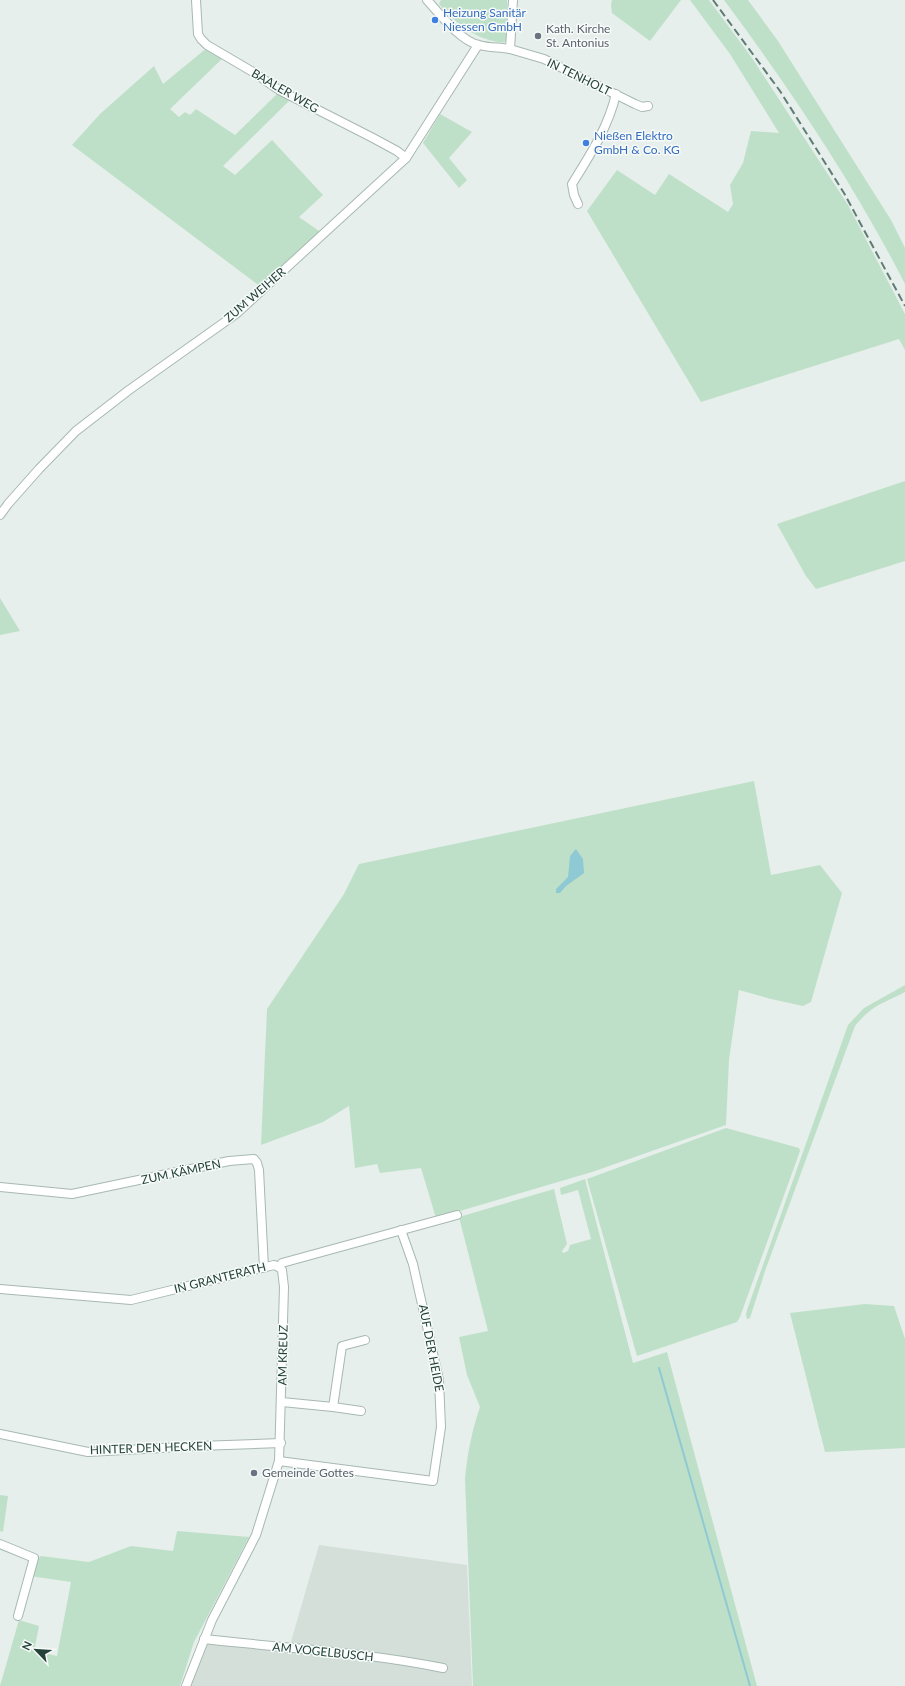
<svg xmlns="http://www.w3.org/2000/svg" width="905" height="1686" viewBox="0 0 905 1686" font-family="Lato,sans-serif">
<rect width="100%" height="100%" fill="#e6efeb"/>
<polygon fill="#d4dfda" points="319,1545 467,1565 472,1686 190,1686 209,1637 290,1645"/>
<g fill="#bfe0c8">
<path d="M441,0H507L508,36L505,42C499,43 495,41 489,40C467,33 454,21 439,4Z"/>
<polygon points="612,0 681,0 650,41 612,13 611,5"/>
<polygon points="690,0 709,0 752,58 848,205 905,314 905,350 899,339 701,402 587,211 617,170 655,195 669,174 728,212 733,204 730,185 743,163 751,131 779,133 730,54"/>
<path d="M724,0H748L778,41L891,220L905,248V284C854,184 791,90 724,0Z"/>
<polygon points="208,47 223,58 170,109 179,117 185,112 190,115 196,109 235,135 278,93 290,100 223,166 235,175 272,140 323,195 299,217 322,233 261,287 72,145 100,114 154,66 163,84"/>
<polygon points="440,114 472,132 449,158 467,180 459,188 423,143"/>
<polygon points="905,481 905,561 816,589 806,576 777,524"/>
<polygon points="0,598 20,631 0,635"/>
<polygon points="754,781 771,875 820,865 842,893 811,1002 803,1006 771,999 739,990 729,1060 726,1125 592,1172 436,1218 421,1168 380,1173 377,1164 355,1168 349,1106 323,1122 261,1145 267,1009 344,894 359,864"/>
<path d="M905,985V992C882,1004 872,1005 855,1026L765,1271L750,1318L747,1319L746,1315L747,1310L848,1025L864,1008Z"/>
<polygon points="726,1128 799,1148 800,1151 740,1317 737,1322 637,1356 587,1179"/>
<path d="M585,1179L633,1363L667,1352L757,1686H473L465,1479C467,1455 472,1430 480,1407L467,1375L459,1337L488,1331L459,1217L554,1189L567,1244L562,1251L563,1253L568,1251L570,1245L591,1239L578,1190L561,1195L560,1188Z"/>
<polygon points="865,1304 894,1306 905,1339 905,1448 825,1452 790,1313"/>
<polygon points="0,1495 8,1496 3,1532 0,1531"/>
<polygon points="177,1531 249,1537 194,1642 180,1686 0,1686 19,1620 39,1626 34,1651 57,1656 71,1582 30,1576 35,1561 41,1556 89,1562 131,1546 173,1551"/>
</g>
<polygon fill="#8ec9d4" points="576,849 583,859 584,873 566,886 560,893 556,893 556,889 568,877 570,856"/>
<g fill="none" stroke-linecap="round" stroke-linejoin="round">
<polyline stroke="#8ec9d4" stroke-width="2" points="659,1368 750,1686"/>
<defs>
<g id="minor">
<polyline points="196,0 198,34 201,39 207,45 253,72 279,90 373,138 397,151 406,158"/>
<path d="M427,0C440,14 460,41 479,45C489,48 500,47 510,49"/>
<polyline points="513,0 510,49 544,59 635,104 642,107 648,106"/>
<path d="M578,204L574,195L572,184C590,155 608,128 616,94"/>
<polyline points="0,515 8,504 39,469 76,431 129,390 236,314 406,158 478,45"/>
<polyline points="0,1187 72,1194 229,1161 254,1159 257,1163 259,1170 264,1268"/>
<polyline points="279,1267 282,1263 457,1215"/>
<polyline points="0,1289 131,1300 274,1265 279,1267"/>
<polyline points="282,1402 333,1407 361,1411"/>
<polyline points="333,1407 342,1346 365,1340"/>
<polyline points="0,1434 88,1452 198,1446 281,1443"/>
<polyline points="279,1461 433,1481 441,1427 439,1380 413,1264 401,1230"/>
<polyline points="0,1544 34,1558 18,1616"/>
<path d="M204,1639C283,1648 364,1652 443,1668"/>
<polyline points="186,1686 212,1620 256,1535 279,1461 284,1287 282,1270 279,1267"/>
</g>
</defs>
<use href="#minor" stroke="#a8b8b2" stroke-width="10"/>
<use href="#minor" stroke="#fff" stroke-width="8"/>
<polyline stroke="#5f7d75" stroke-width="2" stroke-dasharray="8 4" stroke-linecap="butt" points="713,0 780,91 844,193 905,306"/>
</g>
<g fill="#3f7fe0" stroke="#f7fbf9" stroke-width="1.5">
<circle cx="435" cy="20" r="4"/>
<circle cx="586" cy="143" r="4"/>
</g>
<g fill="#6b7280" stroke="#f7fbf9" stroke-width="1.5">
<circle cx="538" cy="36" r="4"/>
<circle cx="254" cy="1473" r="4"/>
</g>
<g text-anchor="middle" stroke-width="3" stroke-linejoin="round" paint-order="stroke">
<g font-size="12" fill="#366cbe" stroke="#f7fbf9" text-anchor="start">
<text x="443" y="17">Heizung Sanitär<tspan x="443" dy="14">Niessen GmbH</tspan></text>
<text x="594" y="140">Nießen Elektro<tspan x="594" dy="14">GmbH &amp; Co. KG</tspan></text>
</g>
<g font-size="12" fill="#5b616d" stroke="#f7fbf9" text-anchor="start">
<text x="546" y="33">Kath. Kirche<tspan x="546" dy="14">St. Antonius</tspan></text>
<text x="262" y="1477">Gemeinde Gottes</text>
</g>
<g font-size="12" fill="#24423a" stroke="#f7fbf9">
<text transform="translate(579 77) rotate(26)" y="4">IN TENHOLT</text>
<text transform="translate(285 91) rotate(30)" y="4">BAALER WEG</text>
<text transform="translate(255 295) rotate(-41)" y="4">ZUM WEIHER</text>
<text transform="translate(181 1172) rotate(-12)" y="4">ZUM KÄMPEN</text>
<text transform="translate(220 1278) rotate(-14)" y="4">IN GRANTERATH</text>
<text transform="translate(431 1348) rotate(79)" y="4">AUF DER HEIDE</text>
<text transform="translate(283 1355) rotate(-89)" y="4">AM KREUZ</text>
<text transform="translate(151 1448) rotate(-2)" y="4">HINTER DEN HECKEN</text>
<text transform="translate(323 1652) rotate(6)" y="4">AM VOGELBUSCH</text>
</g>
</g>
<g transform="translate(36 1650) rotate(295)" stroke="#f7fbf9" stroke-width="3" paint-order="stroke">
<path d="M0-3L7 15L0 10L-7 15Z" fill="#24423a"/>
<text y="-6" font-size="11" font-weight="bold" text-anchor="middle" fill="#24423a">N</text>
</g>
</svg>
